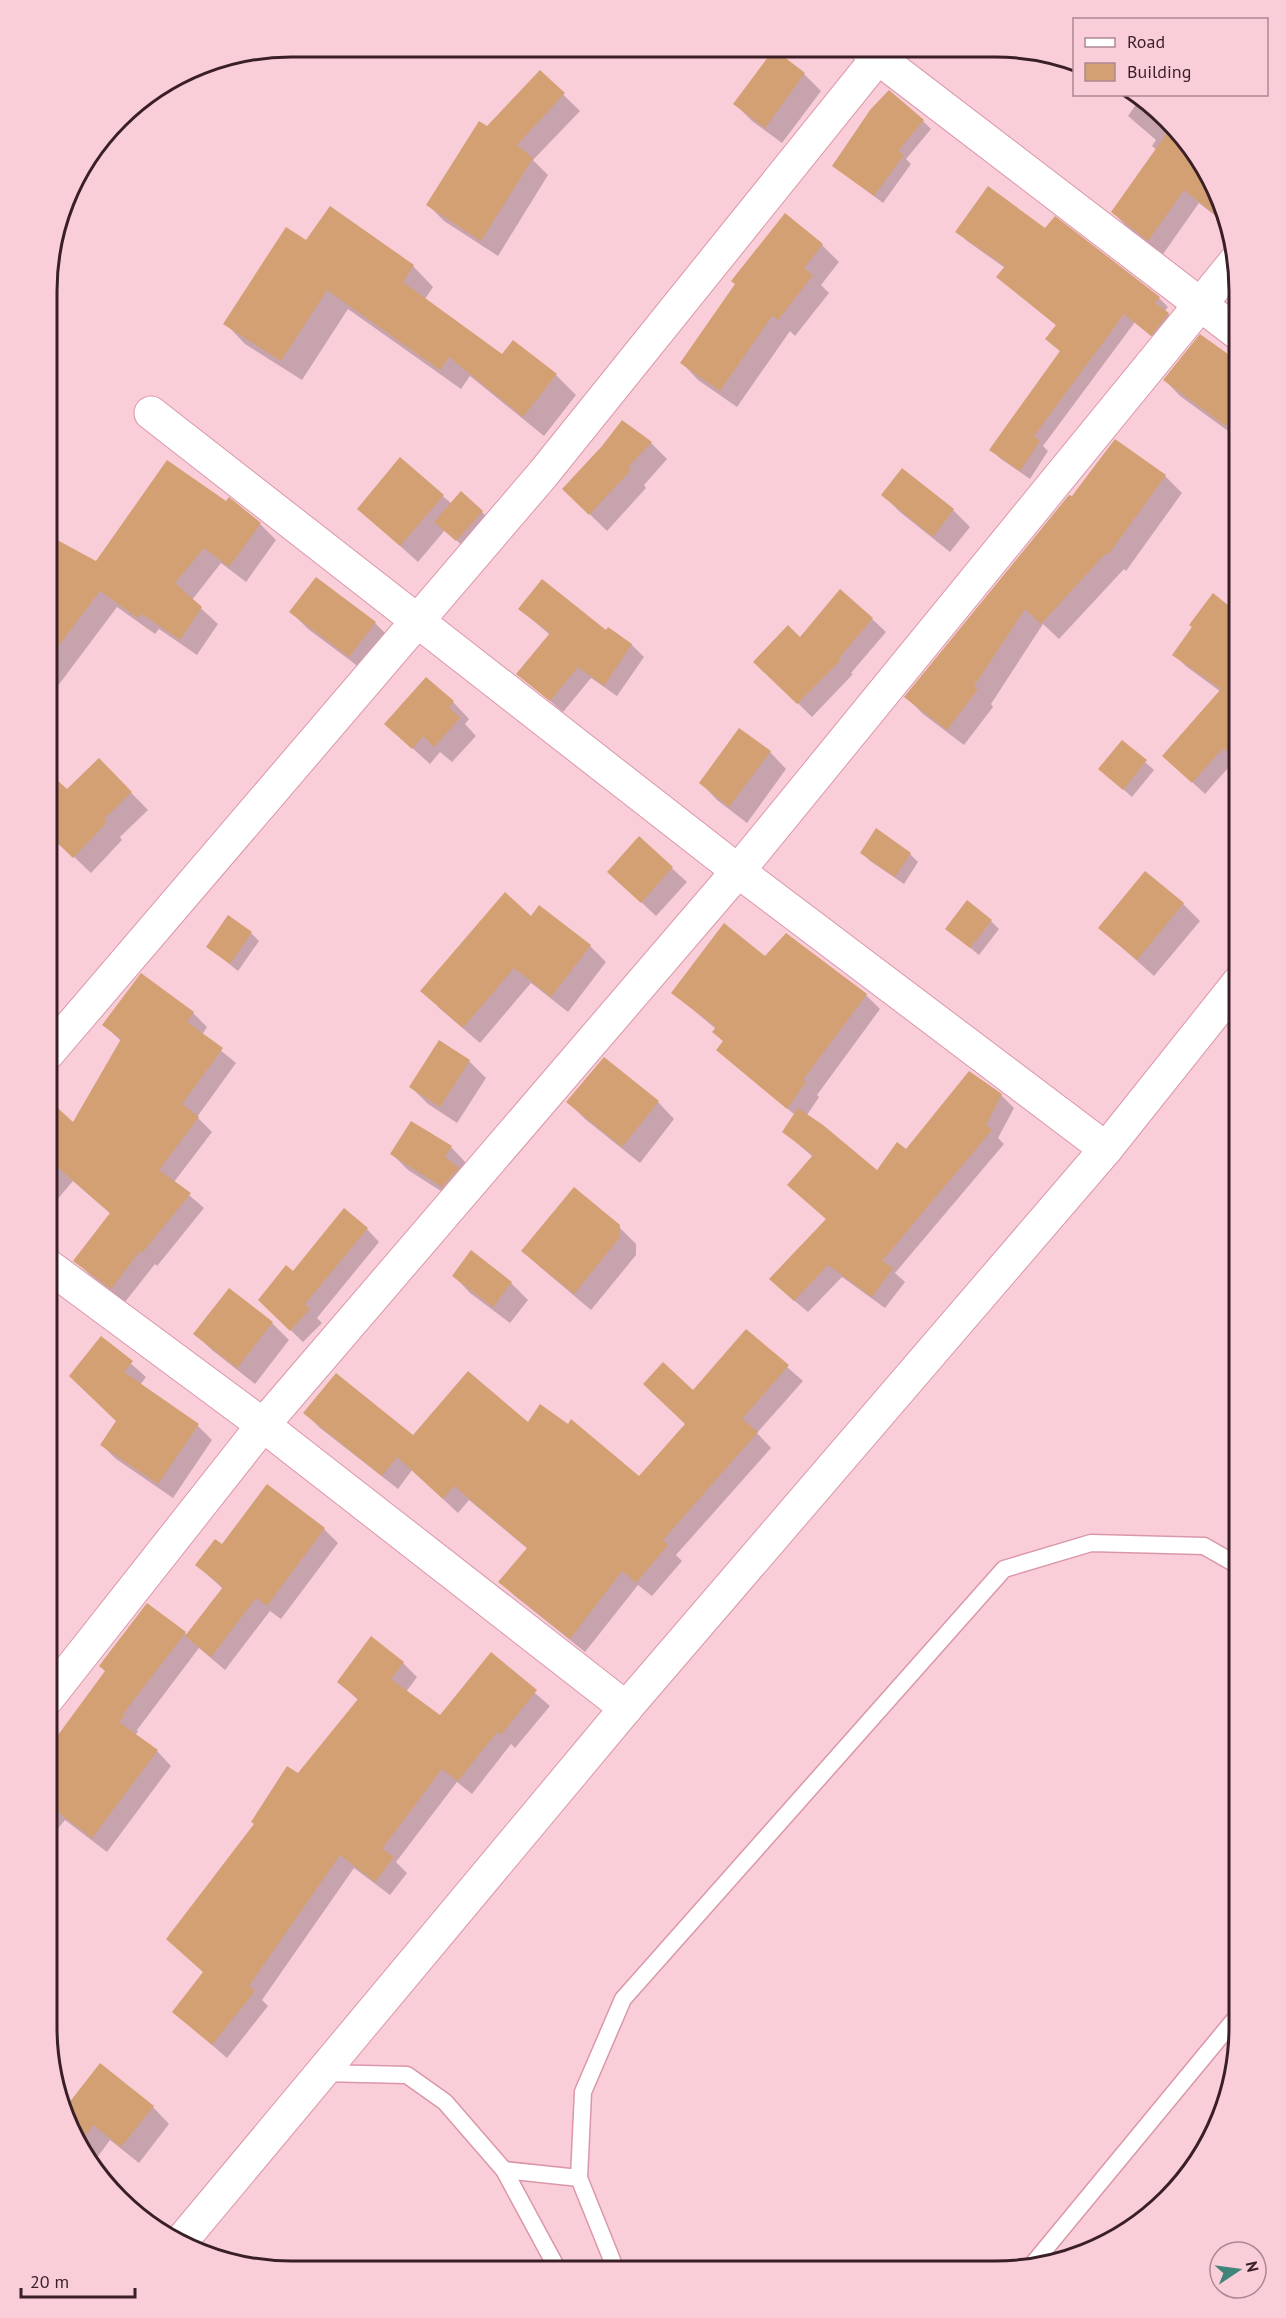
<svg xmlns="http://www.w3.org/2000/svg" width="1286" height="2318" viewBox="0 0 1286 2318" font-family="'PT Sans',sans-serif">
<rect width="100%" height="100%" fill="#f9ced9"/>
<g fill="#0003">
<polygon points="774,51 804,74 821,91 782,143 752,121 735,104"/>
<polygon points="540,72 580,111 533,160 548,175 498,256 444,221 428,205 487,128"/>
<polygon points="1141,97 1156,107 1198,155 1226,212 1228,221 1226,224 1199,203 1163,254 1127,227 1113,212 1157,150 1152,146 1156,140 1128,116"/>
<polygon points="923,121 931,129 906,159 911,164 883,203 834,166"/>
<polygon points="330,208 413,266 433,287 425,299 502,356 514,342 556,375 576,395 544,436 470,376 461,389 348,309 302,380 245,344 225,323 307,243"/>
<polygon points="785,215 822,245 839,262 821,285 829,293 795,336 790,331 737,407 698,380 682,363"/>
<polygon points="1046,230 1159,298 1168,307 1165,311 1178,323 1161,344 1135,322 1043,446 1048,451 1030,479 1001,459 991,449 1061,352 1047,339 1057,326 998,277 1005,268 967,241 957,231"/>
<polygon points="1200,336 1239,364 1239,439 1180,396 1165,380"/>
<polygon points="651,443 667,459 644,485 646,488 607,531 564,489"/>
<polygon points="400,459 452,504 482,512 490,520 465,548 445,530 418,562 359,509"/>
<polygon points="902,470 953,510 970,527 950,552 900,512 883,495"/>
<polygon points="1165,476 1182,493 1126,571 1124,569 1059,639 1043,624 991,704 993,707 964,745 923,714 906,697"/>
<polygon points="260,524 276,540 246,582 221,563 192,600 218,624 197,655 159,629 155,634 117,607 57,687 48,680 48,588 96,563"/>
<polygon points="1213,595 1239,616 1239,762 1236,759 1205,794 1177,768 1221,692 1187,667 1174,655"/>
<polygon points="520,609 606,632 608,629 632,645 644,657 617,696 591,678 563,712 518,674 550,635"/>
<polygon points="291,612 375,623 392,640 367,673 308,629"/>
<polygon points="872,619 886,632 851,673 853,674 812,717 755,661 801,639"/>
<polygon points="453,702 469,719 465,724 476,736 452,762 440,752 430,764 386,724"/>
<polygon points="1122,742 1154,770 1132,797 1100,769"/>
<polygon points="770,752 786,769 747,823 717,800 701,783"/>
<polygon points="99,760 148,810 120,837 122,840 91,873 51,835 48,839 48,774 67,791"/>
<polygon points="639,838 687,882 656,916 609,872"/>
<polygon points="862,853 910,854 918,862 904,884 870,861"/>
<polygon points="1183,904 1200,921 1154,976 1100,928"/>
<polygon points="531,918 590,946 606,962 568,1012 531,983 480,1043 438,1007"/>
<polygon points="991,921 999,929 979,955 947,929"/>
<polygon points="251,933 259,941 238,971 208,947"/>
<polygon points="766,959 866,995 880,1009 817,1095 819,1097 807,1115 877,1172 906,1151 1001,1095 1014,1108 998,1138 1004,1144 895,1273 905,1282 885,1308 842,1277 808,1312 784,1292 827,1220 813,1157 784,1132 795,1115 718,1050 724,1042 714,1032 716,1029 673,993"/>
<polygon points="48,987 56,996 48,1006"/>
<polygon points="193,1013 207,1027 202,1035 236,1063 197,1117 212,1132 174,1182 204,1208 157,1266 155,1264 125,1302 89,1274 75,1260 111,1214 73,1181 55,1202 47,1196 48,1101 73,1124 121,1041 104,1025"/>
<polygon points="469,1061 486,1078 457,1123 428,1104 411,1087"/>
<polygon points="568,1102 658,1102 674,1119 640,1163 585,1119"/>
<polygon points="451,1147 466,1163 458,1202 408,1170 392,1154"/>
<polygon points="619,1227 636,1244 636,1255 591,1310 540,1267 523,1251"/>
<polygon points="367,1229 379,1242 317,1318 322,1323 303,1342 260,1300 293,1273"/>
<polygon points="454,1276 511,1283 528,1300 510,1323 470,1293"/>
<polygon points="272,1323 289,1340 255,1384 212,1350 195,1334"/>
<polygon points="746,1331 803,1381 757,1433 771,1448 676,1555 682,1561 652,1596 638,1585 585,1652 515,1596 500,1582 528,1549 469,1500 458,1513 412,1470 398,1489 320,1428 305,1413 413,1437 528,1424 639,1478 687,1424 693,1392"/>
<polygon points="102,1338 146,1377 140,1385 198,1426 212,1440 173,1498 116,1459 102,1445 117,1422"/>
<polygon points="324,1529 338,1543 281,1619 270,1611 225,1670 199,1648 137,1730 138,1731 135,1736 157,1751 171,1766 107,1852 65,1820 47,1842 47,1752 106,1671 185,1633 187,1636 223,1589 197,1565 222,1546"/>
<polygon points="371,1638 403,1663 417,1677 406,1692 441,1717 491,1655 550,1706 515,1748 511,1744 472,1794 457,1782 396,1862 407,1873 390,1895 354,1868 262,2000 268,2006 227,2058 174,2012 205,1973 298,1775 358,1700 339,1682"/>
<polygon points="47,1654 55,1662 47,1676"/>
<polygon points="100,2065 153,2107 169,2124 139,2163 110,2140 91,2166 63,2113"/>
</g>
<g fill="#d3a074">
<polygon points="774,49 805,73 765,128 733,104"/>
<polygon points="540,70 565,93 517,145 533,158 481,241 426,205 479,121 487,126"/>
<polygon points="889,90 924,120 898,151 904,155 874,196 832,166 870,110"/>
<polygon points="1172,126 1198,155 1226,212 1228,225 1184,190 1148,241 1111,212"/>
<polygon points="988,186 1045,228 1055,216 1160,297 1155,303 1169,313 1151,336 1124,314 1034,436 1040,441 1020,471 989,450 1060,351 1045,339 1056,325 996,277 1005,266 955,232"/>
<polygon points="330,206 414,265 403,282 502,354 513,340 557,374 523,417 449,357 440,370 327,290 281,361 223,324 286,227 306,240"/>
<polygon points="785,213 823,244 804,268 813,275 778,320 772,316 720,391 680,363 735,284 731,281"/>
<polygon points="1200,334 1239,362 1239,407 1226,426 1163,380"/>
<polygon points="622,420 652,442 628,467 631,470 589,515 562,489 602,446"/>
<polygon points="1115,439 1166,475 1108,555 1106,553 1041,624 1025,609 974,686 978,689 947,730 904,697 1069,495 1072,496"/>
<polygon points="400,457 444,495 400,546 357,509"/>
<polygon points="167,460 226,501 229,497 261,523 229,567 204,548 175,583 202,607 180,640 142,614 138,618 100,591 48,660 48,535 96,561"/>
<polygon points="902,468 954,509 933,537 881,495"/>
<polygon points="461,491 483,511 456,541 434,522"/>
<polygon points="316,577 376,622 349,657 289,612"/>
<polygon points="542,579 606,630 608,627 632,644 604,686 578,667 550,701 516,674 550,633 518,609"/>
<polygon points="840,589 873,618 839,658 841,660 797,704 753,662 788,625 800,637"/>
<polygon points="1213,593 1239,614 1239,762 1223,748 1192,783 1162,756 1221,689 1172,655 1192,627 1189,625"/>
<polygon points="426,677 454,701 449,707 460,718 434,747 423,736 412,749 384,724"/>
<polygon points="739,728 771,751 729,807 699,783"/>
<polygon points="1122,740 1147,760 1123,790 1098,769"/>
<polygon points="99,758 132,792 104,819 107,822 73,858 48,834 48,772 67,789"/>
<polygon points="876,828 911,853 895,877 860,853"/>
<polygon points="639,836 673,867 641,903 607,872"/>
<polygon points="1145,871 1184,903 1137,960 1098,928"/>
<polygon points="505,892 531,916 539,905 591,945 551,997 514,968 463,1028 420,991"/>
<polygon points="967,900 992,920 970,948 945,929"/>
<polygon points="228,915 252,932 230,964 206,947"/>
<polygon points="724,923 765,956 786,933 867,994 803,1080 806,1082 787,1109 716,1050 723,1041 712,1032 716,1027 671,993"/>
<polygon points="141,973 194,1012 187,1022 223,1048 182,1104 199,1117 159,1170 191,1193 142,1253 140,1251 111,1289 73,1261 110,1213 48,1159 48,1099 73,1122 121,1039 102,1025"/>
<polygon points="439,1040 470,1060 440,1107 409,1087"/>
<polygon points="604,1057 659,1101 622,1147 566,1102"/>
<polygon points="969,1071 1002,1094 986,1125 992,1130 882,1261 893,1268 872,1297 828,1265 794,1301 769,1279 826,1219 787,1185 813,1155 782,1132 798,1108 823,1125 877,1170 897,1142 906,1149"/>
<polygon points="411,1121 452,1146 445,1157 459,1168 442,1187 390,1154"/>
<polygon points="574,1187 620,1225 620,1237 574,1294 521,1251"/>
<polygon points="344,1208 368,1228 305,1304 310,1309 290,1331 258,1300 286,1265 293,1271"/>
<polygon points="471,1250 512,1282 493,1307 452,1276"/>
<polygon points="229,1288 273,1322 237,1368 193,1334"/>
<polygon points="746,1329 789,1365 742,1419 758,1432 663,1540 668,1545 636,1583 622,1571 570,1639 498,1582 527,1548 454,1486 443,1499 397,1457 382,1476 303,1413 336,1373 413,1435 468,1371 528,1422 540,1404 568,1424 571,1419 639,1476 685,1424 643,1384 663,1362 693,1390"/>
<polygon points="101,1336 133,1361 124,1372 199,1424 158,1484 100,1445 116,1421 69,1376"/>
<polygon points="267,1484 325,1528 267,1606 256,1598 211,1657 185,1636 223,1587 195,1565 215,1539 222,1544"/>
<polygon points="147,1603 186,1632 123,1714 125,1715 119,1722 158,1750 92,1838 47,1804 47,1750 105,1671 99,1666"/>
<polygon points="371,1636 404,1662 391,1679 440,1715 491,1652 537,1690 501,1735 497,1732 458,1781 442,1769 382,1849 394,1857 375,1882 340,1855 249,1986 255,1991 212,2045 172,2012 203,1972 166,1939 254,1824 251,1822 287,1766 298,1773 358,1699 337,1682"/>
<polygon points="100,2063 154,2106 121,2147 93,2125 79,2144 65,2116 65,2108"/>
</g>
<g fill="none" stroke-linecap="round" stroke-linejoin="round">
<defs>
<g id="service">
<polyline points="321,2073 407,2075 445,2102 504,2170 558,2270"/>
<polyline points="504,2170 579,2178"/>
<polyline points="1032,2265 1239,2014"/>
<polyline points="616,2270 579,2178 583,2092 623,1999 1004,1569 1091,1543 1204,1546 1239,1566"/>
</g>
<g id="minor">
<polyline points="868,50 1239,334"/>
<polyline points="151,413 738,871 1106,1149"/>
<polyline points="48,1053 543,474 884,50"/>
<polyline points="47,1265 263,1425 626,1708"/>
<polyline points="47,1699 263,1425 738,871 1235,262"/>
</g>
<polyline id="trunk" points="179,2244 626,1708 1106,1149 1239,982"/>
</defs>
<use href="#service" stroke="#db97aa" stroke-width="19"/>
<use href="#minor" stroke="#db97aa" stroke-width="35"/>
<use href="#trunk" stroke="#db97aa" stroke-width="35"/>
<use href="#service" stroke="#fff" stroke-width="16"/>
<use href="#minor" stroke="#fff" stroke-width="33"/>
<use href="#trunk" stroke="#fff" stroke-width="33"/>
</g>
<path d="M0 0H1286V2318H0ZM291 57H995A234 234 0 0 1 1229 291V2027A234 234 0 0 1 995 2261H291A234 234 0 0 1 57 2027V291A234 234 0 0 1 291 57Z" fill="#f9ced9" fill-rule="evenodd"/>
<path fill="none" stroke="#3a1f27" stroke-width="3" d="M291 57H995A234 234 0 0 1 1229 291V2027A234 234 0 0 1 995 2261H291A234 234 0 0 1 57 2027V291A234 234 0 0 1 291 57Z"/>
<rect x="1073" y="18" width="195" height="78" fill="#f9ced9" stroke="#ad8892" stroke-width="1.5"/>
<rect x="1085" y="38" width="30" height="9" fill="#ffffff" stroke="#ad8892" stroke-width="1.5"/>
<text x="1127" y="48" font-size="18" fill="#3a1f27">Road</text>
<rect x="1085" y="63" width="30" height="18" fill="#d3a074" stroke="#ad8892" stroke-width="1.5"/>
<text x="1127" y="78" font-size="18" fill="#3a1f27">Building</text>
<g transform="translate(1238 2270) rotate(77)"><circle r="28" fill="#f9ced9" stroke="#ad8892" stroke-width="1.5"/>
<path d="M0-4.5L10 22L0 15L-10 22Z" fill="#41857a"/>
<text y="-9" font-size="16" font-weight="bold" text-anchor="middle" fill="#3a1f27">N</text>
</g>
<path d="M21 2288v9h114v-9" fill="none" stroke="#3a1f27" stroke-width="3"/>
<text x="30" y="2288" font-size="18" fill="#3a1f27" stroke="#f9ced9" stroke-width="4.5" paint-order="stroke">20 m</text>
</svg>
